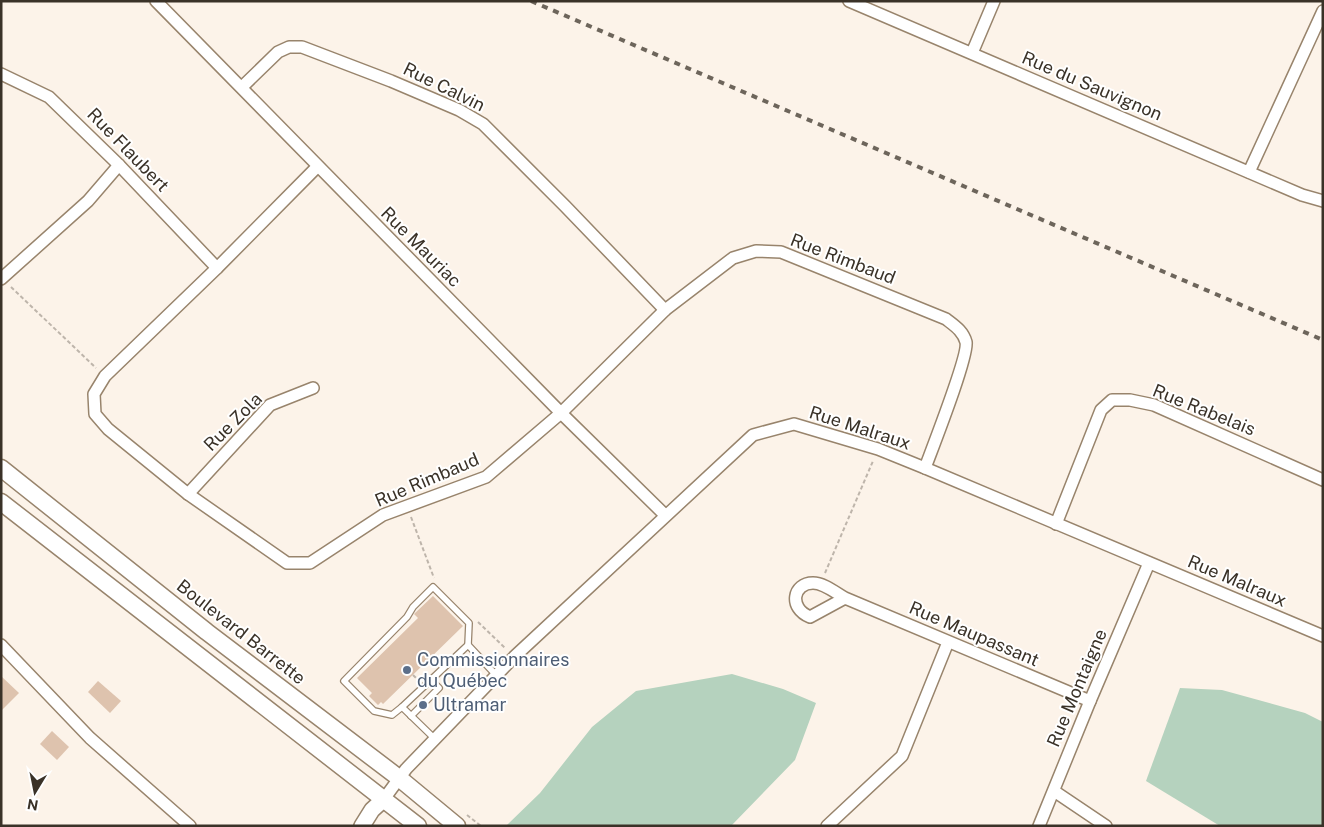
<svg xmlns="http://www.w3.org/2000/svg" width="1324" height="827" viewBox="0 0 1324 827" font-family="'Public Sans',sans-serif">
<rect width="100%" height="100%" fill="#fcf3e9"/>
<g fill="#b5d2be">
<polygon points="732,674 783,689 816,703 795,760 731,826 506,826 540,793 592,727 636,691"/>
<polygon points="1180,688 1222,690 1305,713 1323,722 1323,826 1220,826 1146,781"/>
</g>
<g fill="#dec3ae">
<polygon points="433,596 463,626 383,704 381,702 378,705 369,696 372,693 357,678 418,618 414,614"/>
<polygon points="1,676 19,693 1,711"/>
<polygon points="98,681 121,701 110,713 88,692"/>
<polygon points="52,731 69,747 57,760 40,744"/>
</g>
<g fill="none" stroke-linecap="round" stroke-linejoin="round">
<defs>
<g id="service">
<polyline points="402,707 392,715 374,711 344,681 407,617 413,607 433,587 469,623 468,645"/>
<polyline points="411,716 439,688 431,680"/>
<polyline points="435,739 402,707 468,645 496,675"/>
</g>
<g id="minor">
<polyline points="156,1 561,413 665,515"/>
<polyline points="849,1 1302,195 1323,201"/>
<polyline points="972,53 994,1"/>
<polyline points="1,74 49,97 119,165 217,268"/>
<polyline points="242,87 278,52 289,47 302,47 391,81 459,110 483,124 565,206 665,310"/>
<path d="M317,167L217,268L105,376L94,394L95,414L108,429L188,494L287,563H310L383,515L486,477L561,413L665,310L733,258L756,251L781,252L946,319C955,326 963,331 966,342C969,355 932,449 925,468"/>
<polyline points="1249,172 1323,11"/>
<polyline points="1,279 88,201 119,165"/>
<polyline points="188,494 270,405 313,388"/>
<polyline points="1056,524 1101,410 1112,400 1130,400 1154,405 1323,480"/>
<path d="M845,598L810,617C788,608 793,583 813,583C824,583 836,593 845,598L1090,701"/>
<polyline points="1,645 90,738 190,826"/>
<polyline points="1054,791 1106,826"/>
<polyline points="384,799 406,769 514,657 753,435 794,424 878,449 925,468 1323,636"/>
<polyline points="827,826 902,756 948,642"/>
<polyline points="1039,826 1090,701 1149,563"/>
</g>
<polyline id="tertiary" points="362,826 372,810 384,799"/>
<g id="secondary">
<polyline points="1,468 207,632 399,778 457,826"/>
<polyline points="1,502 418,826"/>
</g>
</defs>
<use href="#service" stroke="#98846c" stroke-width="8"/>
<use href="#minor" stroke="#98846c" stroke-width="14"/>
<use href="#tertiary" stroke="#98846c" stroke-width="18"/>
<use href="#secondary" stroke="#98846c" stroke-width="19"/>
<g stroke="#beb5ab" stroke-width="2" stroke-dasharray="4 2.5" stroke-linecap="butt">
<polyline points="11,287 96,368"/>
<polyline points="411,517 434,578"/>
<polyline points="825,573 873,461"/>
<polyline points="478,622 505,648"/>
<polyline points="413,675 418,680"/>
<polyline points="467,815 481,826"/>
</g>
<use href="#service" stroke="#fff" stroke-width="5.5"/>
<use href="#minor" stroke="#fff" stroke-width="11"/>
<use href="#tertiary" stroke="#fff" stroke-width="15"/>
<use href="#secondary" stroke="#fff" stroke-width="16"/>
<polyline stroke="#6d655b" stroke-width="4" stroke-dasharray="6 6" stroke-linecap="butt" points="531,1 1323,340"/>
</g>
<g fill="#5c6f8a" stroke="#fff" stroke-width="2">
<circle cx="407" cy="670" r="5"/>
<circle cx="423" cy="705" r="5"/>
</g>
<g text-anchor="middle" stroke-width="4" stroke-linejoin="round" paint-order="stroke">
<g font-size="18" fill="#3a3228" stroke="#fff">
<text transform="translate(1092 86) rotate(23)" y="6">Rue du Sauvignon</text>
<text transform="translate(444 87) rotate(26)" y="6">Rue Calvin</text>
<text transform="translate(128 150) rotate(46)" y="6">Rue Flaubert</text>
<text transform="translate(421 247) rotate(45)" y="6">Rue Mauriac</text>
<text transform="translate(843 259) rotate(21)" y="6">Rue Rimbaud</text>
<text transform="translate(1204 410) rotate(22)" y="6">Rue Rabelais</text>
<text transform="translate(233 422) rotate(-45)" y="6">Rue Zola</text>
<text transform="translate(860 428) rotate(18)" y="6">Rue Malraux</text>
<text transform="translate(427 480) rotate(-23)" y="6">Rue Rimbaud</text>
<text transform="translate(1237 581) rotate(23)" y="6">Rue Malraux</text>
<text transform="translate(241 632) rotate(38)" y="6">Boulevard Barrette</text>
<text transform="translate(974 634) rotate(23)" y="6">Rue Maupassant</text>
<text transform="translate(1077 688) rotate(-67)" y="6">Rue Montaigne</text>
</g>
<g font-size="18" fill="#4e5e75" stroke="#fff" text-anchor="start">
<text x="417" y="666">Commissionnaires<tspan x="417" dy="21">du Québec</tspan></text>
<text x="433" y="711">Ultramar</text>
</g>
</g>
<rect width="1324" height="827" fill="none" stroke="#3a3228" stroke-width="5"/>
<g transform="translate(35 792) rotate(190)" stroke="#ffffff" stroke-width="4" paint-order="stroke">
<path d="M0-4L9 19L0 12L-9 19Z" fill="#3a3228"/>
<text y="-8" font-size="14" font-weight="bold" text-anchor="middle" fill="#3a3228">N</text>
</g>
</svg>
